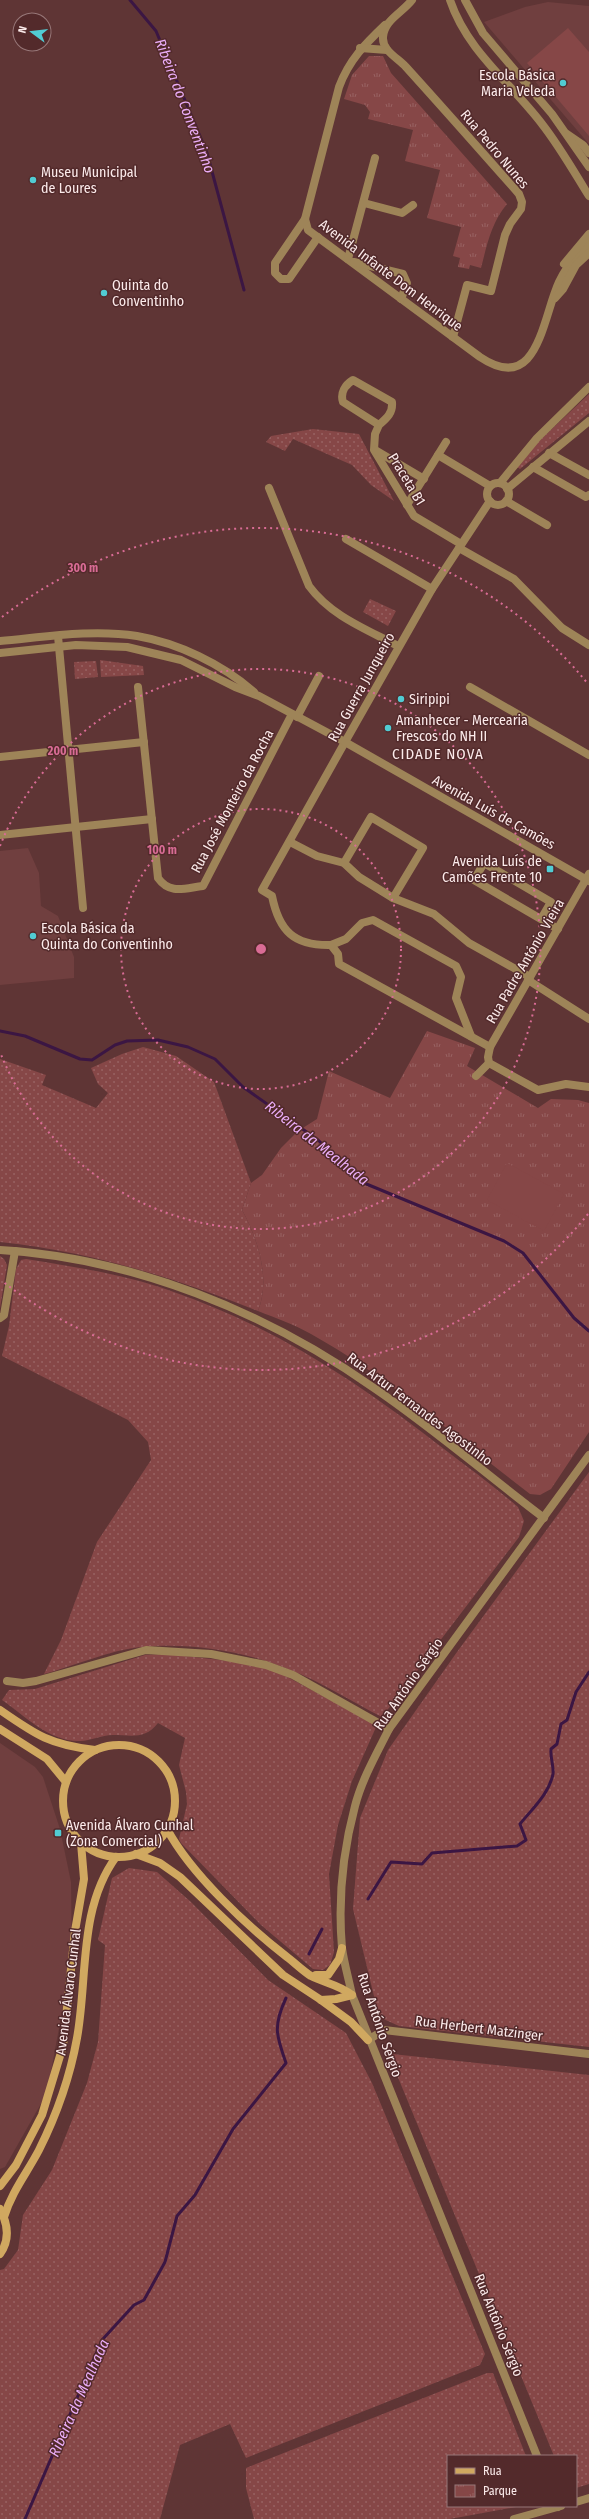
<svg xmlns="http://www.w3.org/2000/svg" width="589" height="2519" viewBox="0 0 589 2519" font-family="'Fira Sans Condensed',sans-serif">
<defs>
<pattern id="grass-dots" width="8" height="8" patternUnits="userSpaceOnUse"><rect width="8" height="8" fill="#864747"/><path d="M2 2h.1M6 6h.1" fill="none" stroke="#986262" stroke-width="1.8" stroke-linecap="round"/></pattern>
<pattern id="park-tufts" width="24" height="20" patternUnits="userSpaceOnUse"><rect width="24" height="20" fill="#864747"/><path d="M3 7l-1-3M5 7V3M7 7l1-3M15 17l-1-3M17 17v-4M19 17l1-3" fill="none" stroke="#986262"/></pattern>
</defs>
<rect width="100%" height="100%" fill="#5f3535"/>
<g fill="#703f3f">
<polygon points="548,2 589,6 589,144 484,22 525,7"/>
<polygon points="28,848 39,873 41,906 58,916 74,957 74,978 0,985 0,851"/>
<polygon points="0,1743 35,1767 43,1777 60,1829 71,1882 72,1958 47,2093 5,2167 0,2169"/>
</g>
<g fill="url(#grass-dots)">
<polygon points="589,394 589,413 520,469 517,467 537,443"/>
<polygon points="313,429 359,434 394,501 371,485 352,465 293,439 285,451 266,442 271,436"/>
<polygon points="370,599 396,611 388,626 363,612"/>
<polygon points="100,660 143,666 144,675 101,677"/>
<polygon points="96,661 98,677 75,679 74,662"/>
<path d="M143,1047L176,1056L214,1082L251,1183L242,1210C258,1239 271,1279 258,1311C173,1277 92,1252 0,1242V1059L46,1075L42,1085L96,1108L108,1093L98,1084L91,1068L122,1054Z"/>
<polygon points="0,1256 4,1259 7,1265 0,1308"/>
<path d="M26,1259C75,1267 124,1274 171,1291C275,1327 358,1382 444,1449C469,1468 495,1487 518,1507L524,1521L519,1537L382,1717C352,1702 322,1682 290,1670C245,1651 190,1642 141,1647C110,1650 74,1666 44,1674L61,1640L97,1542L151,1460L148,1442L128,1420L2,1356L9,1326L16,1269L21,1260Z"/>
<polygon points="589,1472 589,2047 399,2026 379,2017 353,1909 360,1818 388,1750 457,1652"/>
<path d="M167,1654L247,1663L278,1672L377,1725L352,1781L338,1825L329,1874L334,1952L330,1965L323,1970L313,1969L261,1925L181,1843L179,1839L187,1804L186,1792L179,1765L185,1738L158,1723C145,1740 131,1735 113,1735C101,1735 91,1741 80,1741C50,1742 25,1716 2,1700L9,1690L35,1689L145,1655Z"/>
<polygon points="129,1868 157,1872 191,1902 268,1980 346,2033 372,2083 485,2354 480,2365 246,2458 230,2424 180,2445 160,2519 0,2519 0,2270 4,2269 18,2250 23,2215 52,2170 87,2083 98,2042 105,1945 98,1940 112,1878"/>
<polygon points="392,2054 589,2075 589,2484 576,2488 576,2456 554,2456 390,2058"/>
<polygon points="487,2373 493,2373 526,2456 448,2456 448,2506 521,2506 450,2519 254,2519 246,2488 246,2468"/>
</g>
<g fill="url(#park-tufts)">
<path d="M369,56H383L391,73L507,204C491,223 487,245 481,268L470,265L469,269L458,267L460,258L453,256L461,227L427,218L440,170L405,161L413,130L368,119L370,112L365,105L344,99L352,75Z"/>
<path d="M427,1031L475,1048L467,1066L538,1108L551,1099L578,1100L589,1103V1432L551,1489L540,1495L530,1494C458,1439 390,1378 311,1334C295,1325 276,1318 258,1311C271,1279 258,1239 242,1210L251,1183L262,1175L281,1148L298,1131L317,1119L329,1071L390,1098Z"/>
</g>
<g fill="#864747">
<polygon points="568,28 589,52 589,136 527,63"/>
<polygon points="507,1163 564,1194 544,1231 487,1200"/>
</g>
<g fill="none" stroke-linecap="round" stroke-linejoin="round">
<g stroke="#3b1643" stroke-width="3">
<polyline points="130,0 156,31 207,153 244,290"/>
<polyline points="0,1031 25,1036 80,1059 92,1060 115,1045 127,1041 158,1040 188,1047 215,1059 243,1087 318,1140 364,1183 504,1241 523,1253 574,1318 589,1331"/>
<path d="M368,1899L391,1862L422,1864L432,1853L517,1846L526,1840L520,1824C532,1809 549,1794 553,1774C554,1767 550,1757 551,1749L557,1744L561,1724L567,1720L576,1692L589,1672"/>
<polyline points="309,1954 322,1929"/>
<path d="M25,2519L102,2340L134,2305L144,2300L165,2262L177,2216L195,2195L233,2129L286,2063C276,2035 273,2026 286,1998"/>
</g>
<polyline stroke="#9e8458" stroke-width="8" points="476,1076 489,1063"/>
<g stroke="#9e8458" stroke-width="8">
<path d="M412,0C402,13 384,20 383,37C382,51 398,58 406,67C444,109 482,152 519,194L522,202L521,209L510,224L505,235L491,291L467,285L453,337"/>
<path d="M385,25C365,44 349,60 339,87L305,219L308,230L480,357C538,396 542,319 559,282C566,267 576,255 589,244"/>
<polyline points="360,48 387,50"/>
<polyline points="567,134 583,145 589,153"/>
<polyline points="364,203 402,213 413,205"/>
<polyline points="305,219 275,263 275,273 281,279 289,279 318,237"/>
<polyline points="348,259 375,158"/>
<polyline points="354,262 403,274 407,283 401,299"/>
<polyline points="564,264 589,234"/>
<polyline points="555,298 563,289 576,265 589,253"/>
<path d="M379,425C387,418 393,413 392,402L353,380C345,385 340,393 343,402L379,425L375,434L374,450L414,516L461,544"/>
<polyline points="375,450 424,479"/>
<polyline points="549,453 589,475"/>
<polyline points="438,455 490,486"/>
<polyline points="533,467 586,497 589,495"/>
<path d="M269,488L309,586C331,616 366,629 398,646"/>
<polyline points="506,501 547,525"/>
<polyline points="407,505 446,442"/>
<polyline points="346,539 432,589"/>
<polyline points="459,548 514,579 562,628 589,645"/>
<polyline points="58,636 83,908"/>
<path d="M138,687L158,878C170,895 185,888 203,886L292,714"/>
<polyline points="470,687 589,755"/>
<polyline points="297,717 319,676"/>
<path d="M345,742L262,890L272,896C279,931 294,946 331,945L338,954L339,964L490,1047"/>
<polyline points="0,757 144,742"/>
<polyline points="0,835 152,819"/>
<polyline points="290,842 317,856 344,863 359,877 393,898 434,914 469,943 530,977"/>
<polyline points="344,863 371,817 423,848 393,898"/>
<polyline points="589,874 490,1047 488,1057 489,1063 538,1090 566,1084 589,1087"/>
<polyline points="541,919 551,902 484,863 474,880 558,929"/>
<polyline points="331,945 346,939 362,923 373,920 456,966 461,977 456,998 471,1036"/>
<polyline points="528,980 589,1019"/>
<path d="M0,1250C134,1258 266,1312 374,1388C433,1428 487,1475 544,1518"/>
<polyline points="0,1318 4,1315 15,1251"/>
<polyline points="7,1681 23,1683 36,1681 146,1650 211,1654 266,1665 293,1675 389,1729"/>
<polyline points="576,2502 589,2498"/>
<polyline points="514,2519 561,2506"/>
</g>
<g stroke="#9e8458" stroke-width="8">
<path d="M450,0C467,51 511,83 542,124C560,147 574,172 589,196"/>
<polyline points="465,0 483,33 552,114 589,167"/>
<polyline points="500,483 537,438 589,387"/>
<circle cx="498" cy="494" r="11"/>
<polyline points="507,489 589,421"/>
<path d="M0,641C45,637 92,629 137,636C178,643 222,664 254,692"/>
<polyline points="0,653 76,645 127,647 181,660 235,687 259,696 345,742 589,881"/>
<polyline points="345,742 432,589 490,501"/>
<polyline points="368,2040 384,2030 589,2054"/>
<path d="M537,2456L352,1995C349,1980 344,1963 342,1948C338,1901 343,1851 355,1806C362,1779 377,1753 389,1729L589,1455"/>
<polyline points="557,2506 558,2507"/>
</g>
<g stroke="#d0a860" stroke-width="8">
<path d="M0,1710C36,1735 50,1745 95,1750"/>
<polyline points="0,1729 47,1759 66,1782"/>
<circle cx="119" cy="1801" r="56"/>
<path d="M167,1829C191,1874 247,1926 287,1957C295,1963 303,1971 311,1976C325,1983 340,1985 352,1995"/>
<polyline points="136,1854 160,1863 180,1877 283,1975 321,2000 351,2022 368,2040"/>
<polyline points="316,1975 328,1975 339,1959 342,1948"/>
<polyline points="321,2000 336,1999 352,1995"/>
<polyline points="0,2186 16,2165 42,2115 63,2046 75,1931 84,1879 81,1843"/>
<path d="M0,2209C8,2224 10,2240 0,2254"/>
<path d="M4,2217C12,2191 27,2173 39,2150C57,2114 70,2077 77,2038C88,1978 78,1909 116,1857"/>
</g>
</g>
<g fill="none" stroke="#d96c95" stroke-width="2" stroke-dasharray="2 4">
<circle cx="261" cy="949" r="140"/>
<path d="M0 846A280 280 0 1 1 0 1052"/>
<path d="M588 1214A421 421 0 0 1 2 1281M2 617A421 421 0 0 1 588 684"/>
</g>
<g fill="#51ccd3" stroke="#532a2b" stroke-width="1.5">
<circle cx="563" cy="83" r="4"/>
<circle cx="33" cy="180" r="4"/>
<circle cx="104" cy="293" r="4"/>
<circle cx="401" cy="699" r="4"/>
<circle cx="388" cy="728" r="4"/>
<rect x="546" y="865" width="8" height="8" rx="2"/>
<circle cx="33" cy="936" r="4"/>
<rect x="54" y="1829" width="8" height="8" rx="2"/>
</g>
<g text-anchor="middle" stroke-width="3" stroke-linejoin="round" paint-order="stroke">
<g font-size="14" fill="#fcebeb" stroke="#532a2b" text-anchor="start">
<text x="555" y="80" text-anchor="end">Escola Básica<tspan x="555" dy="16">Maria Veleda</tspan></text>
<text x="41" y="177">Museu Municipal<tspan x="41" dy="16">de Loures</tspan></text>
<text x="112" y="290">Quinta do<tspan x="112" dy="16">Conventinho</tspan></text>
<text x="409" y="704">Siripipi</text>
<text x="396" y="725">Amanhecer - Mercearia<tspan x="396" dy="16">Frescos do NH II</tspan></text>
<text x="542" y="866" text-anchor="end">Avenida Luís de<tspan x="542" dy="16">Camões Frente 10</tspan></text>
<text x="41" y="933">Escola Básica da<tspan x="41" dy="16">Quinta do Conventinho</tspan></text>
<text x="66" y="1830">Avenida Álvaro Cunhal<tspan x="66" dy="16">(Zona Comercial)</tspan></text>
</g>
<g font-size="14" fill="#fcebeb" stroke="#532a2b">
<text transform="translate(495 149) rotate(50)" y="5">Rua Pedro Nunes</text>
<text transform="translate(391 275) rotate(37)" y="5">Avenida Infante Dom Henrique</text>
<text transform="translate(407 479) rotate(59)" y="5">Praceta B1</text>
<text transform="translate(361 687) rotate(-61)" y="5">Rua Guerra Junqueiro</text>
<text transform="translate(232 801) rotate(-62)" y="5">Rua José Monteiro da Rocha</text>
<text transform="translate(494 812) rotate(29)" y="5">Avenida Luís de Camões</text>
<text transform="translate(525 961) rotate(-60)" y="5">Rua Padre António Vieira</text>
<text transform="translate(420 1409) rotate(37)" y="5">Rua Artur Fernandes Agostinho</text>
<text transform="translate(408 1684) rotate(-55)" y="5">Rua António Sérgio</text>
<text transform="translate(68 1992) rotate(-83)" y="5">Avenida Álvaro Cunhal</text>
<text transform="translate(380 2025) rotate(71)" y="5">Rua António Sérgio</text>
<text transform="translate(479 2028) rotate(7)" y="5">Rua Herbert Matzinger</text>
<text transform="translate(499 2325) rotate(68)" y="5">Rua António Sérgio</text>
</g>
<g font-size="15" font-style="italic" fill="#eaadf7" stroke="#532a2b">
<text transform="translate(185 106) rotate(69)" y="5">Ribeira do Conventinho</text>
<text transform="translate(317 1143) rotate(38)" y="5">Ribeira da Mealhada</text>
<text transform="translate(79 2398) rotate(-66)" y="5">Ribeira da Mealhada</text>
</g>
<g font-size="15" letter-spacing="1" fill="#fcebeb" stroke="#532a2b">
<text x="438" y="759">CIDADE NOVA</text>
</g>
</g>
<circle cx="261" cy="949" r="6" fill="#d96c95" stroke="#532a2b" stroke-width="2"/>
<g font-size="12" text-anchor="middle" font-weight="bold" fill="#d96c95" stroke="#532a2b" stroke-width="3" stroke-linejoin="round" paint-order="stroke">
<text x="83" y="572">300 m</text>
<text x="63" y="755">200 m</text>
<text x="162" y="854">100 m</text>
</g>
<rect x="447" y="2455" width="130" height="52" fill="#532a2b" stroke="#977778"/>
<rect x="455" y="2468" width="20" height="6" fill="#d0a860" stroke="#977778"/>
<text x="483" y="2475" font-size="12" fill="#fcebeb">Rua</text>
<rect x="455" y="2485" width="20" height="12" fill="url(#park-tufts)" stroke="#977778"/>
<text x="483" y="2495" font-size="12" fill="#fcebeb">Parque</text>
<g transform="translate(32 32) rotate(285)"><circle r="19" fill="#532a2b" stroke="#977778"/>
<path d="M0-3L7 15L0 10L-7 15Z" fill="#51ccd3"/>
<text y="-6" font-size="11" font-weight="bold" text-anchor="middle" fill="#fcebeb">N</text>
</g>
</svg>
